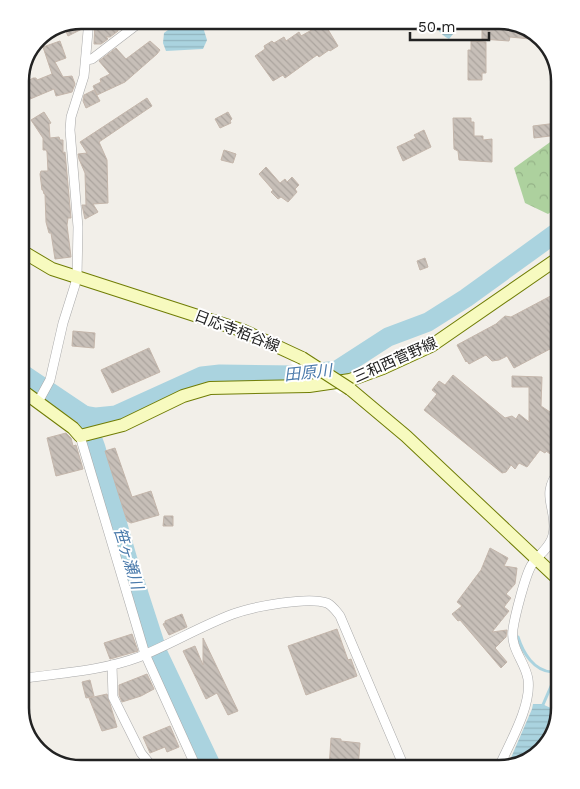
<svg xmlns="http://www.w3.org/2000/svg" width="580" height="789" viewBox="0 0 580 789" font-family="'Work Sans','Noto Sans JP',sans-serif">
<defs>
<pattern id="forest-crowns" width="20" height="18" patternUnits="userSpaceOnUse" patternTransform="scale(1.25)"><rect width="20" height="18" fill="#add19e"/><path d="M2 6a3 3 0 1 1 6 0M12 15a3 3 0 1 1 6 0" fill="none" stroke="#95b388"/></pattern>
<pattern id="water-rules" width="6" height="5" patternUnits="userSpaceOnUse" patternTransform="scale(1.25)"><rect width="6" height="5" fill="#aad3df"/><path d="M0 2.5h6" fill="none" stroke="#92b5bf"/></pattern>
<pattern id="building-back-hatch" width="6" height="6" patternUnits="userSpaceOnUse" patternTransform="scale(1.25)"><rect width="6" height="6" fill="#c7bfb8"/><path d="M-1 5l2 2M0 0l6 6M5-1l2 2" fill="none" stroke="#aba49e"/></pattern>
</defs>
<rect width="100%" height="100%" fill="#f2efe9"/>
<polygon fill="url(#forest-crowns)" points="560,135 560,205 548,214 525,203 514,168"/>
<g fill="url(#water-rules)">
<polygon points="181,20 197,20 202,24 207,40 203,49 166,51 163,43 164,33"/>
<path d="M435,20H472C462,22 455,32 449,39C440,34 437,30 435,20Z"/>
<path d="M533,704H542L553,709L556,717C544,726 542,734 542,748L530,761L507,767L532,709Z"/>
</g>
<polygon fill="#fff" points="310,355 357,385 340,394 290,363"/>
<g fill="none" stroke-linecap="round" stroke-linejoin="round">
<g stroke="#aad3df" stroke-width="3">
<path d="M518,637C523,653 534,671 552,672L555,669H560"/>
<polyline points="542,707 552,684 552,672"/>
</g>
<g stroke="#aad3df" stroke-width="19">
<polyline points="20,372 84,415 96,448 128,560 158,653 213,769"/>
<polyline points="84,415 96,417 116,415 202,376 220,374 297,375 337,370 388,337 428,322 466,298 560,230"/>
</g>
</g>
<g fill="url(#building-back-hatch)" stroke="#c4b6ab">
<polygon points="80,20 82,29 68,36 64,27"/>
<polygon points="118,23 118,31 110,37 106,37 108,39 101,44 94,44 95,24"/>
<polygon points="324,23 338,46 330,51 329,50 319,57 317,55 285,78 283,75 273,81 255,56 265,49 264,46 272,41 274,43 284,37 286,41 299,32 301,36"/>
<polygon points="514,24 530,28 530,39 510,37 509,41 482,39 482,28 513,29"/>
<polygon points="60,41 66,58 55,62 63,77 72,76 75,84 72,92 56,96 54,89 23,102 20,94 20,86 33,78 36,78 37,80 52,74 43,47"/>
<polygon points="150,41 160,50 157,54 125,82 97,95 93,86 101,82 100,79 110,74 99,61 116,48 126,59"/>
<polygon points="471,41 486,42 486,73 482,73 482,80 468,80 468,50 471,50"/>
<polygon points="94,90 100,101 86,108 83,101 84,95"/>
<polygon points="147,98 152,106 99,142 107,160 108,203 93,204 98,212 85,219 82,205 86,205 85,173 79,159 78,154 87,153 80,142"/>
<polygon points="44,112 51,123 49,124 50,138 59,137 60,140 63,140 63,153 65,152 71,218 68,218 67,225 71,257 55,259 51,233 49,233 46,222 45,194 44,194 43,190 42,190 40,174 41,171 48,171 47,152 46,150 43,150 43,138 31,120"/>
<polygon points="228,112 232,119 230,121 231,123 220,128 215,119"/>
<polygon points="453,118 471,118 471,122 474,122 474,136 483,136 483,140 492,139 492,162 459,160 458,151 454,149"/>
<polygon points="557,123 558,135 534,138 533,126"/>
<polygon points="424,130 431,147 403,161 397,147 416,138 414,135"/>
<polygon points="224,150 236,154 233,163 221,160"/>
<polygon points="266,167 280,183 285,179 287,182 292,177 299,185 295,189 297,192 288,202 281,197 278,199 271,192 273,190 259,174"/>
<polygon points="425,258 428,267 420,270 417,261"/>
<polygon points="560,291 560,366 550,349 514,368 507,356 499,360 492,361 486,355 469,364 467,361 466,362 457,345 496,324 505,316 511,317"/>
<polygon points="73,331 95,333 94,348 72,346"/>
<polygon points="149,348 160,372 112,393 101,370"/>
<polygon points="453,375 505,418 512,416 516,419 519,414 529,422 529,387 512,387 512,376 542,377 541,406 553,414 560,404 560,461 546,451 545,453 540,450 527,467 519,463 515,469 511,465 506,472 502,473 424,410 437,394 432,390 439,381 445,385"/>
<polygon points="66,433 71,438 73,446 76,445 83,469 56,476 47,438"/>
<polygon points="115,448 132,497 151,491 159,515 131,523 127,521 105,451"/>
<polygon points="164,516 173,516 173,526 163,526"/>
<polygon points="490,548 508,558 504,566 517,568 515,584 506,594 511,598 504,607 509,611 492,632 507,630 506,637 495,648 507,662 501,668 460,620 458,621 452,614 462,606 457,602 481,570"/>
<polygon points="182,614 187,627 169,635 163,624 165,623 165,621"/>
<polygon points="337,629 348,660 351,659 357,676 306,695 288,646"/>
<polygon points="132,634 138,651 110,659 104,643"/>
<polygon points="203,638 238,711 228,715 217,693 206,699 183,651 195,646 203,665"/>
<polygon points="147,674 154,689 141,696 122,702 119,695 119,685"/>
<polygon points="90,680 94,696 86,698 82,682"/>
<polygon points="107,694 117,727 102,731 89,698"/>
<polygon points="170,726 179,747 167,752 165,747 150,753 143,737"/>
<polygon points="331,738 341,739 341,741 360,743 358,769 329,769"/>
</g>
<g fill="none" stroke-linecap="round" stroke-linejoin="round">
<defs>
<g id="minor">
<polyline points="86,60 92,59 143,20"/>
<polyline points="38,402 50,380 63,323 75,285 77,277 78,227 70,130 71,117 84,76 89,20"/>
<polyline points="80,436 145,654 197,769"/>
<polyline points="112,665 113,697 141,753 154,769"/>
<path d="M20,679C59,673 102,671 139,657C171,644 201,626 233,614C252,607 308,596 327,603C333,606 336,611 340,616L405,769"/>
<path d="M498,769C509,744 532,706 528,679C525,661 510,649 513,629C515,615 525,577 531,566C537,555 550,549 553,535C559,509 538,496 560,470"/>
</g>
<g id="secondary">
<polyline points="20,250 52,269 244,331 302,358"/>
<polyline points="20,389 73,428 80,436 123,425 183,396 210,388 309,386 350,380 383,368 431,346 560,257"/>
<polyline points="350,389 406,436 560,581"/>
</g>
</defs>
<use href="#minor" stroke="#a9a9a9" stroke-width="10"/>
<use href="#secondary" stroke="#707d05" stroke-width="14"/>
<use href="#minor" stroke="#fff" stroke-width="9"/>
<use href="#secondary" stroke="#f7fabf" stroke-width="12"/>
<defs>
<polyline id="secondary-bridge" points="302,358 350,389"/>
</defs>
<use href="#secondary-bridge" stroke="#707d05" stroke-width="14" stroke-linecap="butt"/>
<use href="#secondary-bridge" stroke="#f7fabf" stroke-width="12"/>
</g>
<g text-anchor="middle" stroke-width="4" stroke-linejoin="round" paint-order="stroke">
<g font-size="15" fill="#222" stroke="#fff">
<text transform="translate(237 331) rotate(21)" y="5">日応寺栢谷線</text>
<text transform="translate(395 360) rotate(-24)" y="5">三和西菅野線</text>
</g>
<g font-size="16" font-style="italic" fill="#4a7aab" stroke="#fff">
<text transform="translate(308 372) rotate(-6)" y="6">田原川</text>
<text transform="translate(129 558) rotate(73)" y="6">笹ヶ瀬川</text>
</g>
</g>
<path d="M0 0H580V789H0ZM81 29H499A52 52 0 0 1 551 81V708A52 52 0 0 1 499 760H81A52 52 0 0 1 29 708V81A52 52 0 0 1 81 29Z" fill="#fff" fill-rule="evenodd"/>
<path fill="none" stroke="#222" stroke-width="2.5" d="M81 29H499A52 52 0 0 1 551 81V708A52 52 0 0 1 499 760H81A52 52 0 0 1 29 708V81A52 52 0 0 1 81 29Z"/>
<path d="M410 32v8h79v-8" fill="none" stroke="#222222" stroke-width="2.5"/>
<text x="418" y="32" font-size="15" fill="#222222" stroke="#ffffff" stroke-width="4" paint-order="stroke">50 m</text>
</svg>
